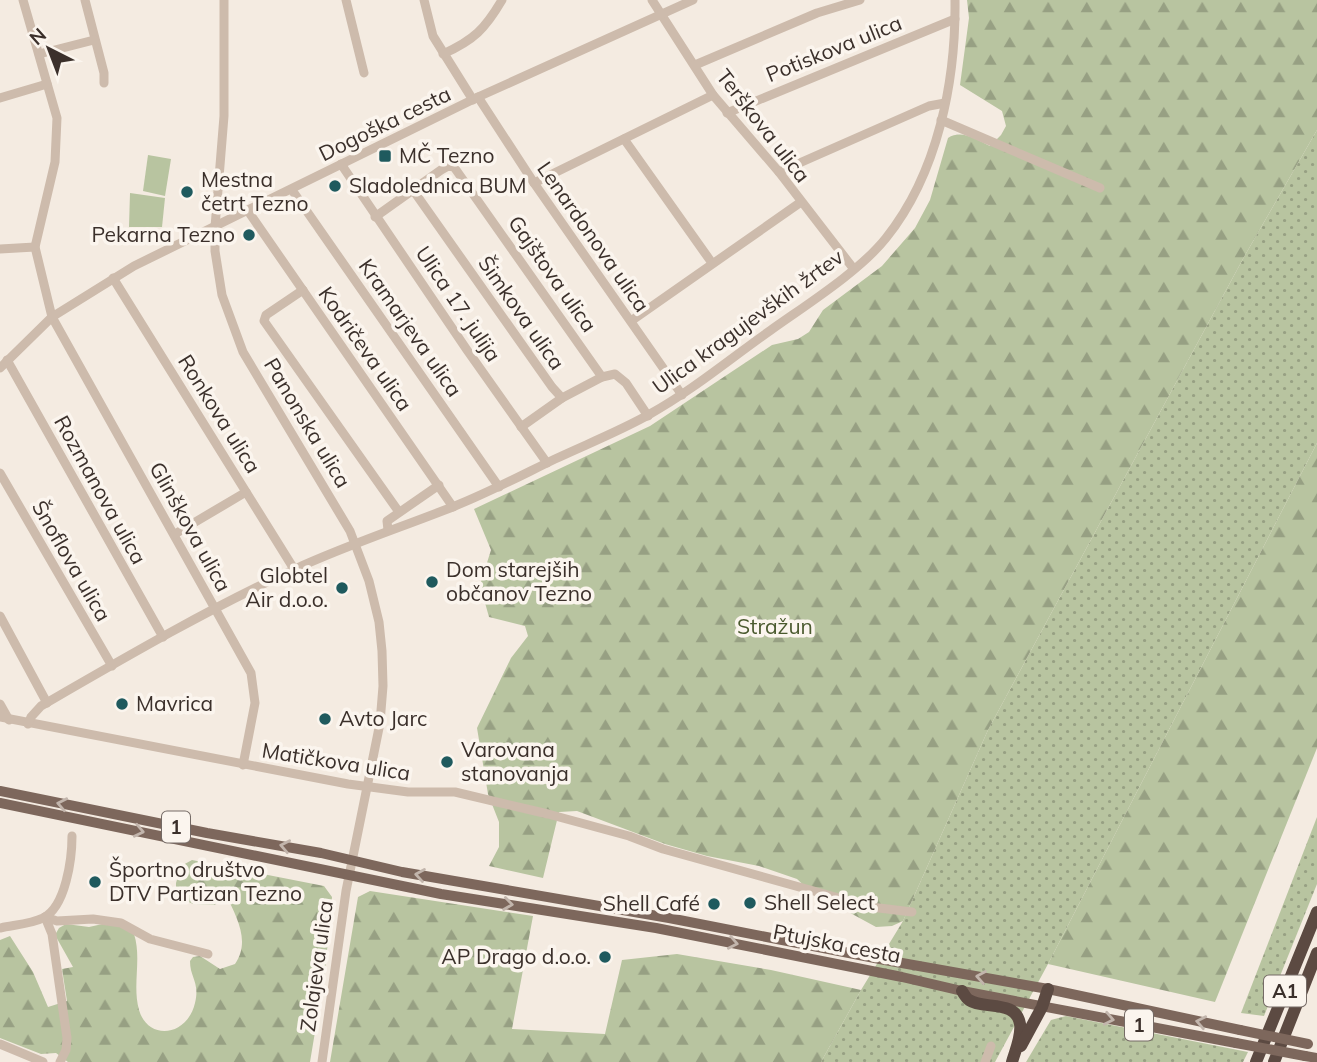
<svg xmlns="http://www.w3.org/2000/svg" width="1317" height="1062" viewBox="0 0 1317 1062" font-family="Mulish,sans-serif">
<defs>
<pattern id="grass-dots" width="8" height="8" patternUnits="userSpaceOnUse" patternTransform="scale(1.75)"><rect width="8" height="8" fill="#b8c4a0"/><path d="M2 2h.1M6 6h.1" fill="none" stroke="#97a083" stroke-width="1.8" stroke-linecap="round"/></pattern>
<pattern id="forest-firs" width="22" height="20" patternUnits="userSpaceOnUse" patternTransform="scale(1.75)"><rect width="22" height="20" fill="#b8c4a0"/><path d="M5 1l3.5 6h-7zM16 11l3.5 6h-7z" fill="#97a083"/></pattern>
</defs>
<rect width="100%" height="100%" fill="#f4ebe1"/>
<g fill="url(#grass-dots)">
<polygon points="1317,130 1317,443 1048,964 995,1062 821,1062 861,990 903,921 988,730 1244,257"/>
<polygon points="1317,817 1317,884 1264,1016 1241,1013"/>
<polygon points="1066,1016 1248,1052 1243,1062 1026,1062 1051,1020"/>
</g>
<g fill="url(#forest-firs)">
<path d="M967,0H1317V130L1244,257L988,730L903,921L892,926L876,927L810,891L797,879L759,866L707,856L665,844L577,811L559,812L543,878L489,866L499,847V822L488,794L477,728L511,658L528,636L525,626L489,617L480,585L491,550L474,509L650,426L772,345L798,339L809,332L823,310L882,266L915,228L930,200L948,138C962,129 977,140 990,146L1001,135L1006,126L1002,111L960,85L969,18Z"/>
<polygon points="1317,443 1317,748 1215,1002 1048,964"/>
<path d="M192,860L324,886L332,897L325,972L310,1062H68L56,1053L41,1054L0,1038V940L10,936L33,972L48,1007L67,1001L62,969L73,967L55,935L59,928L66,924L89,927L107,923L121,926L134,934C142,959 132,984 139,1010C148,1041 187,1037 195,1003C200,982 190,978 190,961L193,957L200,956L220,969L235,964C251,941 236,916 226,895L218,899L215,905L193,904L176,896V883L181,866Z"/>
<polygon points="370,891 533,916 512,1029 605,1034 622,960 677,954 771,970 861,990 821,1062 330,1062 358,897"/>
</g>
<g fill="#b8c4a0">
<polygon points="148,155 171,159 165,196 143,191"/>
<polygon points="130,193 165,198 162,227 129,227"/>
</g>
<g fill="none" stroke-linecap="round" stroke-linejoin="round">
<g stroke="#cdbbac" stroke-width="9">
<polyline points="23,0 57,118 55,162 35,247 52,317 251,673 255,703 243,765"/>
<polyline points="85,0 104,73 104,83"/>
<polyline points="224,0 224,116 215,227 215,251 222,295 243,352 350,531 369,581 379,622 382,651 383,686 380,723 346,891 322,1062"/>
<polyline points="346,0 364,73"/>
<polyline points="424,0 433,36 473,100"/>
<polyline points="652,0 713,95 779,172 853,268"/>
<polyline points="39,54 94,40"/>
<path d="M443,54C474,40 485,29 502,0"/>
<polyline points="695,65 817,13 860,0"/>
<polyline points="478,97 534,183 682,395"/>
<polyline points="0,98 47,84"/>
<polyline points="727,113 955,19"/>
<polyline points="941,120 1100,188"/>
<polyline points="624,139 712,263"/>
<polyline points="341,164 467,350 547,463"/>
<polyline points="779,172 929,106 945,103"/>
<polyline points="534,183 713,95"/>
<polyline points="292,190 499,487"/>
<polyline points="413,190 552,387 562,398 602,377 615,374 626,383 648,416"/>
<polyline points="248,211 453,507"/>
<polyline points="375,217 441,170 448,166 454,167 602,377"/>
<polyline points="0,249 35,247"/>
<polyline points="113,278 294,569"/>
<polyline points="303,290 266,315 264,321 399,512"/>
<polyline points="631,321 801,202"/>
<polyline points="7,360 163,637"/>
<polyline points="0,368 52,317 134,266 478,97 693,0"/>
<polyline points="521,427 562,398"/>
<polyline points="0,473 112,666"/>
<polyline points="388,530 387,521 439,485"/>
<polyline points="175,534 246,492"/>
<polyline points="0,616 47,703"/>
<polyline points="0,704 9,720"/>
<polyline points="0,717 348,784 408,792 455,792 548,814 629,836 663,849 871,907 912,912"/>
<path d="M28,724L31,717L41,706C124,658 208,609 295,569C347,545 402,527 455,506C490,492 522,475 555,459C587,444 620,431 650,414C693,390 731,358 771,330C806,305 860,271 886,238C938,173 956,81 955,0"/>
<polyline points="45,917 57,921 93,919 121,923 150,939 208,954"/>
<polyline points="45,917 52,934 67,1038 66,1050 60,1062"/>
<path d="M0,928C13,925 31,924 43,918C66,907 72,858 72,836"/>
<polyline points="0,1044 43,1062"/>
<polyline points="985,1062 991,1046"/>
</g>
<g stroke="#7d675c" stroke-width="10">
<polyline points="0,791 207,833 321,853 402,872 669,918 885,960 1048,989 1240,1030"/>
<polyline points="0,803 441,894 656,928 902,977 962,991 1236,1043"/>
<polyline points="1305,1056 1317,1058"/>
</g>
<g stroke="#5c4a42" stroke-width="12">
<path d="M962,991C964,994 966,998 969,1000C983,1010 1016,999 1020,1024C1022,1036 1015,1051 1012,1062"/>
<polyline points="1021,1046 1042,1007 1048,989"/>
<polyline points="1256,1062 1317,912"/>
<polyline points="1274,1062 1317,953"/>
</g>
<g stroke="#7d675c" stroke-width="10">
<polyline points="1240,1030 1308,1044"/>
<polyline points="1236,1043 1305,1056"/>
</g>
</g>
<defs><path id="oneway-chevron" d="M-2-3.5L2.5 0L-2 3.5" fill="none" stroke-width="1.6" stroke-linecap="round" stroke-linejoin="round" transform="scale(1.75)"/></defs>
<g stroke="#c2b5ac">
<use href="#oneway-chevron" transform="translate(62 804) rotate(-169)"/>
<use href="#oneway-chevron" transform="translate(139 831) rotate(12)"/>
<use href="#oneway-chevron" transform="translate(285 846) rotate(-169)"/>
<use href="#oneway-chevron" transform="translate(420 875) rotate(-171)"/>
<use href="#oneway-chevron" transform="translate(508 904) rotate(8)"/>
<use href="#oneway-chevron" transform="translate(733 943) rotate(11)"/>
<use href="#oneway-chevron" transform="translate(981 977) rotate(-170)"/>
<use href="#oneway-chevron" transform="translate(1109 1019) rotate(11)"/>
<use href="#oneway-chevron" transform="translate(1201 1022) rotate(-169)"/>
</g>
<g fill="#1f5a5e" stroke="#fbf5ee" stroke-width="2.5">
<rect x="378" y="149" width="14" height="14" rx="3.5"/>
<circle cx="335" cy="186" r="7"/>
<circle cx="187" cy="192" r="7"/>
<circle cx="249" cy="235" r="7"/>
<circle cx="432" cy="582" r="7"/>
<circle cx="342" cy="588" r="7"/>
<circle cx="122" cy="704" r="7"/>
<circle cx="325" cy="719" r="7"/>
<circle cx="447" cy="762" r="7"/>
<circle cx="95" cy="882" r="7"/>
<circle cx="750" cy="903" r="7"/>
<circle cx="714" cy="904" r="7"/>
<circle cx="605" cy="957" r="7"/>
</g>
<g text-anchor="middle" stroke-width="7" stroke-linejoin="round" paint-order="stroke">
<g fill="#fbf5ee" stroke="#756b66" stroke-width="2">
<rect x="162" y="811.5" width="28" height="31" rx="5"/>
<rect x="1264" y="975.5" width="42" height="31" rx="5"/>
<rect x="1125" y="1009.5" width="28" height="31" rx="5"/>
</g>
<g font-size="19" font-weight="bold" fill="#3b302b">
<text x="176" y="834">1</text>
<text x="1285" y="998">A1</text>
<text x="1139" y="1032">1</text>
</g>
<g font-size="21" fill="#3b302b" stroke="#fbf5ee">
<text transform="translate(834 49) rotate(-22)" y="7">Potiskova ulica</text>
<text transform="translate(385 124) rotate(-26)" y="7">Dogoška cesta</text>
<text transform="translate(763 126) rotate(52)" y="7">Terškova ulica</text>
<text transform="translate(593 237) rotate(55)" y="7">Lenardonova ulica</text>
<text transform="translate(552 274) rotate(55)" y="7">Gajštova ulica</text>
<text transform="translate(458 304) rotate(56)" y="7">Ulica 17. julija</text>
<text transform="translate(521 313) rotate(55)" y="7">Šimkova ulica</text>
<text transform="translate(748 322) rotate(-36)" y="7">Ulica kragujevških žrtev</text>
<text transform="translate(410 328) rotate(55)" y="7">Kramarjeva ulica</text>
<text transform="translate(365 349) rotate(55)" y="7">Kodričeva ulica</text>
<text transform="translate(219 414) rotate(58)" y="7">Ronkova ulica</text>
<text transform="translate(307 423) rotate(59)" y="7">Panonska ulica</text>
<text transform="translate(100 490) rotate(61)" y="7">Rozmanova ulica</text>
<text transform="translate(190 527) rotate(61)" y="7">Glinškova ulica</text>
<text transform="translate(71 561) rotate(60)" y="7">Šnoflova ulica</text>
<text transform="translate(336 762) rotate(9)" y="7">Matičkova ulica</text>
<text transform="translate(837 944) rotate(11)" y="7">Ptujska cesta</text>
<text transform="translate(317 966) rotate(-82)" y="7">Zolajeva ulica</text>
</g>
<g font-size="21" fill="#3b302b" stroke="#fbf5ee" text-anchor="start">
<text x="399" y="163">MČ Tezno</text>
<text x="201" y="187">Mestna<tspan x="201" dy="24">četrt Tezno</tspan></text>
<text x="349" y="193">Sladolednica BUM</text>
<text x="235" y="242" text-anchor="end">Pekarna Tezno</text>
<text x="446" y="577">Dom starejših<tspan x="446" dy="24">občanov Tezno</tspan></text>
<text x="328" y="583" text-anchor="end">Globtel<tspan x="328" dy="24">Air d.o.o.</tspan></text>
<text x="136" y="711">Mavrica</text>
<text x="339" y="726">Avto Jarc</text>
<text x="461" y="757">Varovana<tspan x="461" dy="24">stanovanja</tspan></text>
<text x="109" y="877">Športno društvo<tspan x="109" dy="24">DTV Partizan Tezno</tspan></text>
<text x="764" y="910">Shell Select</text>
<text x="700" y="911" text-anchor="end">Shell Café</text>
<text x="591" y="964" text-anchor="end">AP Drago d.o.o.</text>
</g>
<g font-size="21" fill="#4a5a2e" stroke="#fbf5ee">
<text x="775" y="634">Stražun</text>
</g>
</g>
<g transform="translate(49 49) rotate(318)" stroke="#fbf5ee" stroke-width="5" paint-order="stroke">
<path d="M0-5L12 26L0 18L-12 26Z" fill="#3b302b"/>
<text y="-10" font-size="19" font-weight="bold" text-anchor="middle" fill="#3b302b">N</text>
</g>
</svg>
